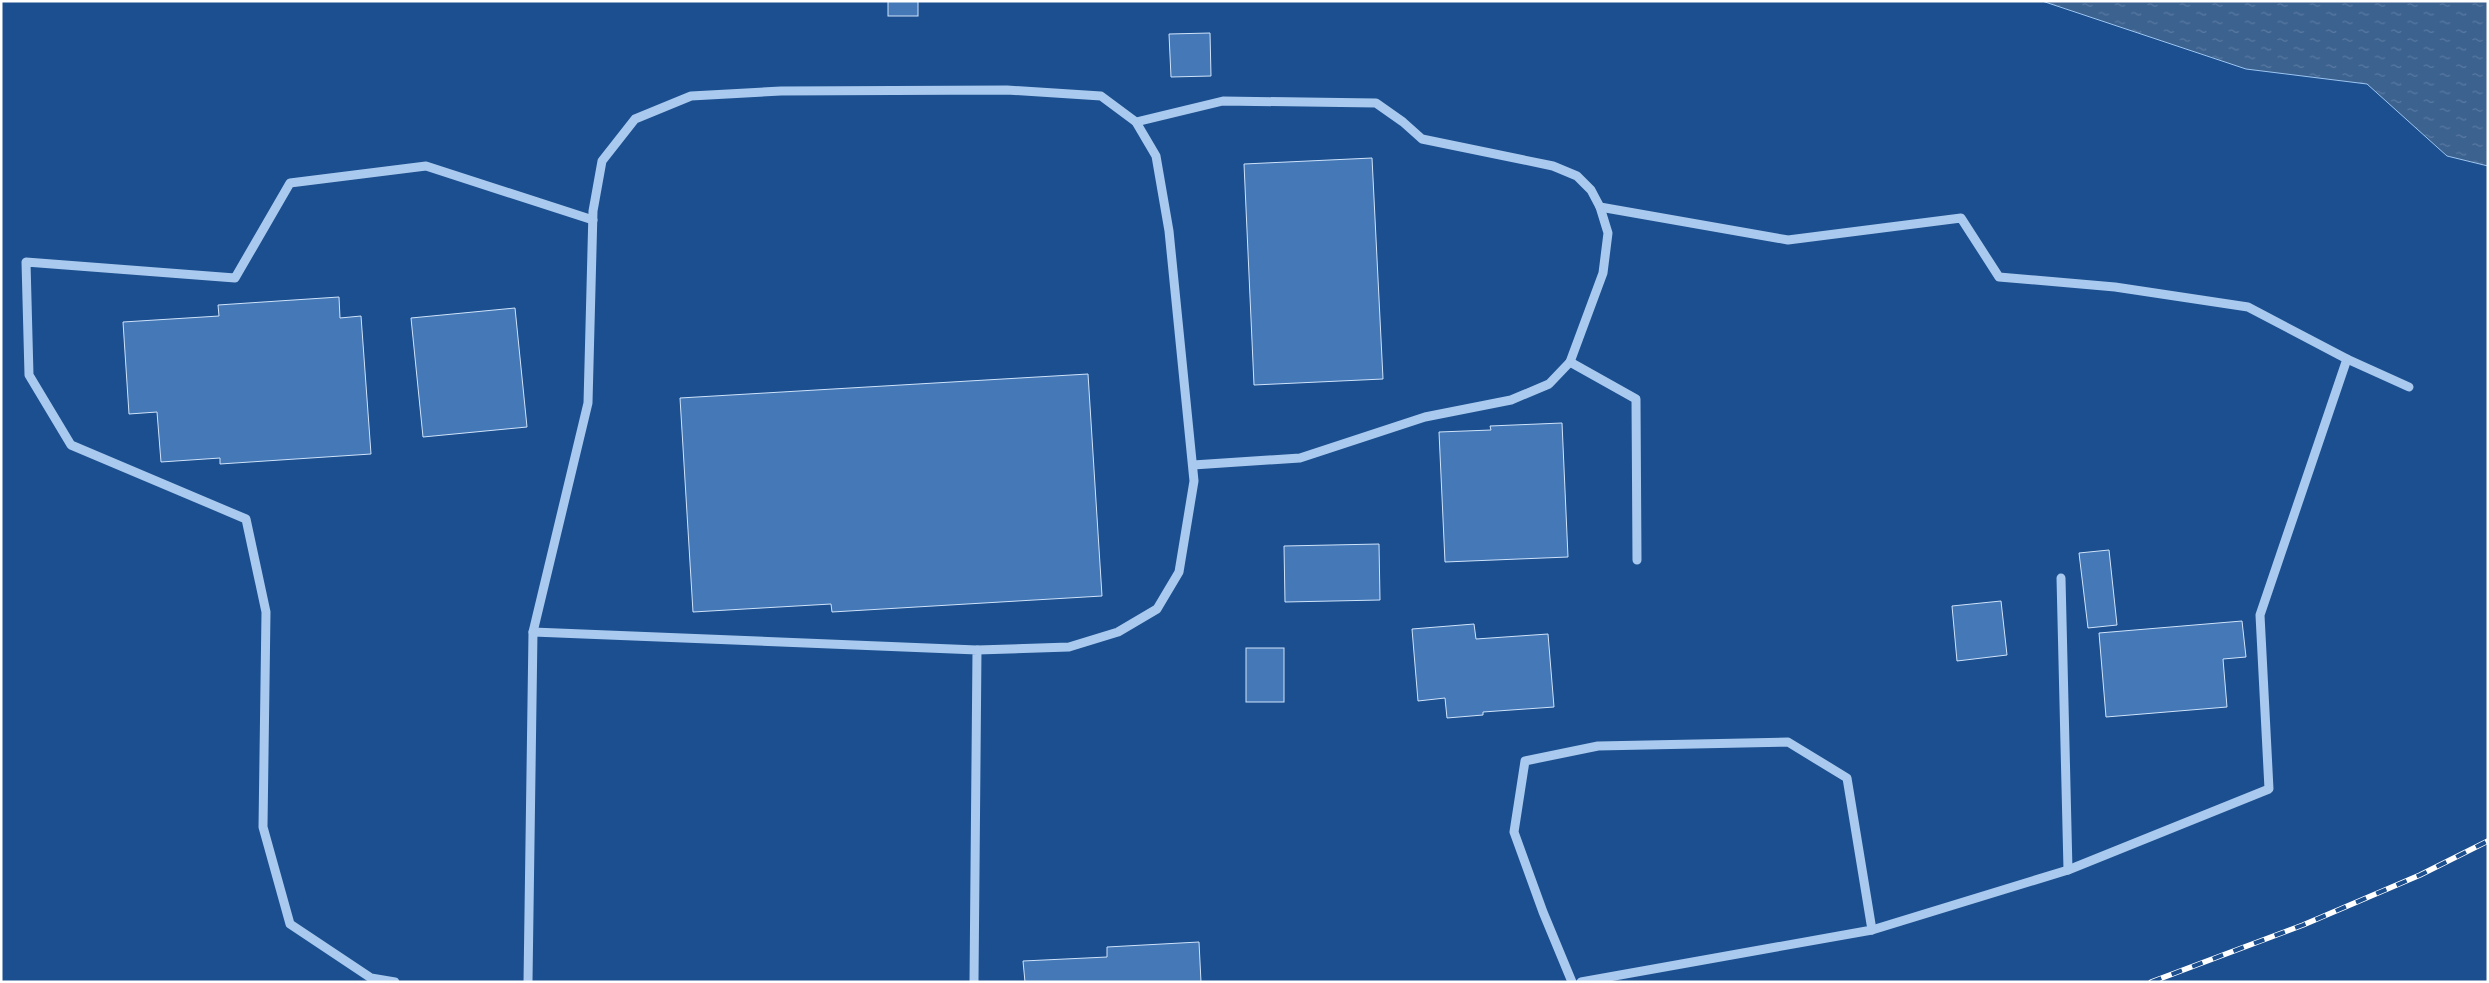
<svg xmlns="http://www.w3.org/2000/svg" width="2489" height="983" viewBox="0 0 2489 983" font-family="Quicksand,sans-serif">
<defs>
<pattern id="water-ripples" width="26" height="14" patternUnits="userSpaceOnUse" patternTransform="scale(1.25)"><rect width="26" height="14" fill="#3c6290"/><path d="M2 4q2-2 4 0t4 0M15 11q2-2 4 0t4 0" fill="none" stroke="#597aa1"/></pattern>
</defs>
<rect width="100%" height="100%" fill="#1b4f8f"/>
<polygon fill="url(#water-ripples)" stroke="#9cc4f0" points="2042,1 2488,1 2488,166 2447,156 2367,84 2246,69"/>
<g fill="#4478b7" stroke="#cfe3fa">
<rect x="888" y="1" width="30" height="15"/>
<polygon points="1210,33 1211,76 1171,77 1169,34"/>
<polygon points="1372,158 1383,379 1254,385 1244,164"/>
<polygon points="339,297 340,318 361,316 371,454 220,464 220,458 161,462 157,412 129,414 123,322 219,316 218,305"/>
<polygon points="515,308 527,427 423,437 411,318"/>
<polygon points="1088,374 1102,596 832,612 831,604 693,612 680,398"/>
<polygon points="1562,423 1568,557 1445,562 1439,432 1491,430 1490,426"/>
<polygon points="1379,544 1380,600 1285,602 1284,546"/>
<polygon points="2109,550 2117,625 2088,628 2079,553"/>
<polygon points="2001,601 2007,655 1957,661 1952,606"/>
<polygon points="2242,621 2246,657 2223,659 2227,707 2106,717 2099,633"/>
<polygon points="1474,624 1476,639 1548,634 1554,707 1483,712 1483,715 1447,718 1445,698 1418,701 1412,629"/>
<rect x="1246" y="648" width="38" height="54"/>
<polygon points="1199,942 1201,982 1025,982 1023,961 1107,957 1107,947"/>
</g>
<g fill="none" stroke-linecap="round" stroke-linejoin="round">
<g stroke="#a9c9ee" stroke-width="9">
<polyline points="1136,122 1223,101 1376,103 1403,122 1422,139 1553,166 1577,176 1591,190 1600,207 1608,233 1603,273 1570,362 1549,384 1511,400 1425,417 1300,458 1193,465"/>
<polyline points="1600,207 1788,240 1961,218 1999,277 2115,287 2248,307 2347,359 2260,615 2269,789 2068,870"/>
<polyline points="2347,359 2409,387"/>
<polyline points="1570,362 1636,399 1637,560"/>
<polyline points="533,632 588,403 593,211 602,161 635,119 691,96 781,91 1007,90 1101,96 1136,122 1156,156 1169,231 1194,481 1179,572 1157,609 1118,632 1069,647 977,650"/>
<polyline points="1872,930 2068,870 2061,578"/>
<polyline points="395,982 371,978 290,924 263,827 266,612 246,519 71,445 29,375 26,262 235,278 290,183 426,166 593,220"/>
<polyline points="528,982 533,632 977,650 974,982"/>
<polyline points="1572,982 1543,912 1514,832 1525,761 1598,746 1788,742 1847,778 1872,930 1581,982"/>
</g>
<defs>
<polyline id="rail" points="2151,982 2303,925 2420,875 2488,841"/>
</defs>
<use href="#rail" stroke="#fff" stroke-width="5.5"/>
<use href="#rail" stroke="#1b4f8f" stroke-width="4" stroke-dasharray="11" stroke-linecap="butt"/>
</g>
<rect width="2489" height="983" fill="none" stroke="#ffffff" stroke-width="5"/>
</svg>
